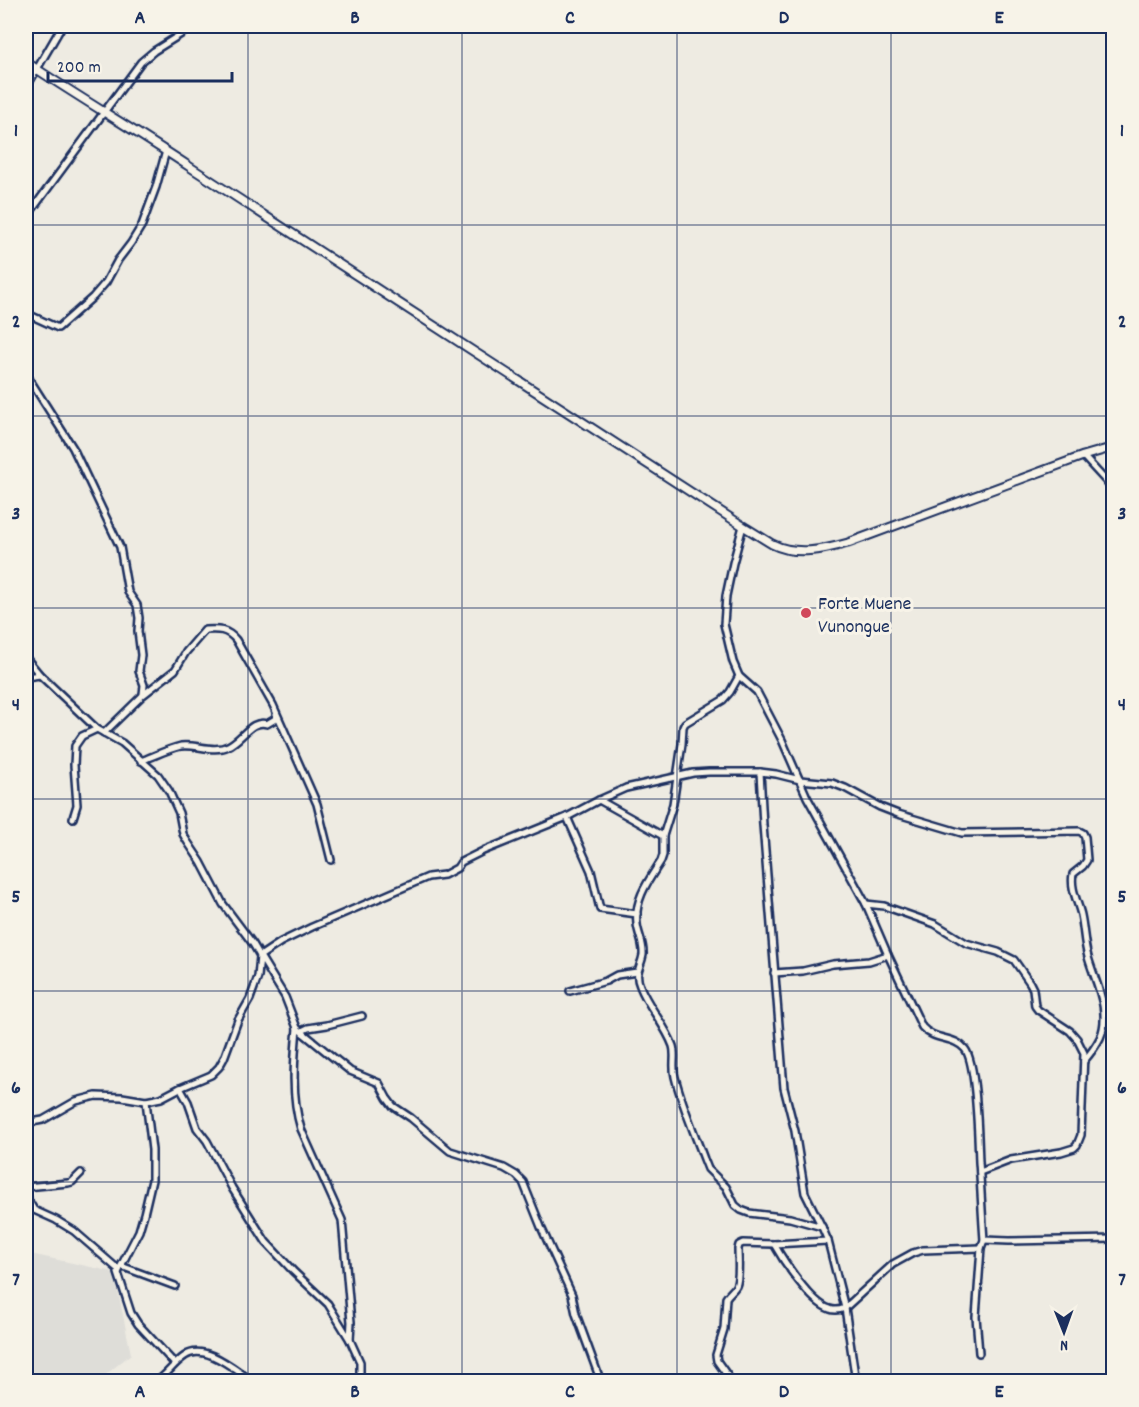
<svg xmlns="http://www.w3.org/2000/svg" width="1139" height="1407" viewBox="0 0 1139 1407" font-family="Dekko,sans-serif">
<rect width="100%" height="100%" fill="#eeebe2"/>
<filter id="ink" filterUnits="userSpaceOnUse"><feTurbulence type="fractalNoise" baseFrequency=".0167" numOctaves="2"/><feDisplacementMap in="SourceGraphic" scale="12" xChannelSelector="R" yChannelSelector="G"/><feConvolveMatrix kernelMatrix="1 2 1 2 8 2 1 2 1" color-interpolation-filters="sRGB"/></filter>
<g filter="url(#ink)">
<polygon fill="#deddd8" points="26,1253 114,1272 131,1354 98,1381 26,1381"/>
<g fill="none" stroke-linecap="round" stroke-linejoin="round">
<polyline stroke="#a6abb5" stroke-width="10" points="1106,26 1109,29 1114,46"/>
<defs>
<g id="minor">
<polyline points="26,88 62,26"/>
<polyline points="26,218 141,62 154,51 194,26"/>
<polyline points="26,314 32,316 58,328 93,297 106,282 118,260 131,243 142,225 156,187 166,151"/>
<polyline points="26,374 73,448 120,547 128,592 137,605 139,618 138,631 141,655 139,671 144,685 143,694"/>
<polyline points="1083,456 1105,480 1111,488 1114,507"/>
<path d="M743,526L733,563L726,596L724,624L733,662L739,676L757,692L782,740L807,797L866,904L888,955L922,1027C934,1041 955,1036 965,1049C977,1064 978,1140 979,1162C981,1188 982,1214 984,1240L981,1248L976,1317L979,1353"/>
<polyline points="26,658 40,675 97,729 122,743 158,775 169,791 179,813 183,834 187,841 201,862 223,904 253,944 260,956 258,977 250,999 238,1020 224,1058 219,1067 211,1075 180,1088 161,1098 146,1101 122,1097 96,1096 76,1101 43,1120 26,1123"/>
<path d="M739,676L730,692L723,700L685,723L683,727L682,744L673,804L663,836V855L661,861C649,880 634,899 637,924C638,934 644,944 643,955C641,967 634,972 640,986C648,1007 666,1026 673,1046C676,1055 672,1066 675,1077C682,1105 694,1132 704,1159L708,1169L726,1187L735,1205L741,1210L749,1213L790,1218L822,1227"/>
<polyline points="26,677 40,675"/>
<path d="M104,733L143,695L175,670L186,652L205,630C218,629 227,629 236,640L273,705L317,804L331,860"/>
<path d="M141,761C154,756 168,749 181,746C196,744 214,753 228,746C243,739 251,719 267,724L277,718L276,715"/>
<polyline points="760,772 763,825 784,1088 795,1131 805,1193 822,1227 828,1241 845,1308 856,1382"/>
<polyline points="599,800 663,836"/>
<polyline points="567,817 591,871 600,909 637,914"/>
<polyline points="73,818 77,805 74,765 75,746 82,736 97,729"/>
<polyline points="866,904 884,906 935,924 966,943 998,952 1014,960 1030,983 1033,989 1035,1006 1038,1010 1070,1031 1077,1039 1084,1053 1081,1135 1077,1145 1074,1148 1061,1152 1011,1160 980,1172"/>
<polyline points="774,973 803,971 833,964 869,961 888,955"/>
<polyline points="570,991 606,981 617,975 637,972"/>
<path d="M297,1028C294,1062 291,1096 301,1129L342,1220L351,1322L350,1340"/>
<polyline points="303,1033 304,1030 308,1028 327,1025 362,1016"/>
<polyline points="180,1088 188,1102 197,1128 207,1141 232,1188 266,1242 293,1271 328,1304 350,1340 360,1362 360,1382"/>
<polyline points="146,1101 152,1150 152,1180 144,1214 139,1231 121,1266 118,1273 131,1313 138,1324 175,1364"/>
<polyline points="26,1187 68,1183 72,1182 81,1173"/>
<polyline points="26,1188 28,1200 34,1210 56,1220 74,1231 119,1270"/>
<polyline points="984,1240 1009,1241 1114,1239"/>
<path d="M774,1244C784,1262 811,1303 830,1309C835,1311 840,1310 845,1308L893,1264L913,1253L923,1250L981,1248"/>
<polyline points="121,1266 175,1286"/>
<path d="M156,1382C167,1375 174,1363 185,1356C205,1342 236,1371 254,1382"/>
<path d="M601,1382L576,1314L572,1295L541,1227L523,1182L516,1175L504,1168L450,1151L411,1118L393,1106L387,1098L379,1083L350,1071L303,1033L297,1028L285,997L260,956L281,942L312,927L428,877L444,875L457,868L461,862L483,851L567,817L599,800L626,788L693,773L709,772H760L776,774L800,780L832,783L845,788L880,807L898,814L962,833L1079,831L1083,833L1085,837L1087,860L1083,866L1073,874C1070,888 1078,902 1081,915C1084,929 1084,943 1088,957C1095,982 1112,1011 1100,1038C1096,1046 1090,1054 1084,1061"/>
<path d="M732,1382L717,1361L716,1355L724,1329L726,1298C729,1293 733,1291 736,1286C740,1278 738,1258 738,1249L739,1245L743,1243L774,1244L828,1241"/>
</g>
<path id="tertiary" d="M26,62C80,98 136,131 190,167C374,287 559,407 743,526C753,532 762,538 772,544C796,556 823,550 848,543L1083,456L1114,447"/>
</defs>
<use href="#minor" stroke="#1b2f5e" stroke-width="10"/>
<use href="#tertiary" stroke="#1b2f5e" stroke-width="11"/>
<use href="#minor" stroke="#f7f3e8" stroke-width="5"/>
<use href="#tertiary" stroke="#f7f3e8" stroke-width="7"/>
</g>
</g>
<path fill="none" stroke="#1b2f5e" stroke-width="1.5" stroke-opacity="0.55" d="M248,26V1382M462,26V1382M677,26V1382M891,26V1382M26,225H1114M26,416H1114M26,608H1114M26,799H1114M26,991H1114M26,1182H1114"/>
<circle fill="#d1495b" stroke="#f7f3e8" stroke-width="2" cx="806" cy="613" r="6"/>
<g text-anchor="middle" stroke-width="6" stroke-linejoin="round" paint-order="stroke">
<g font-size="20" fill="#1b2f5e" stroke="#f7f3e8" text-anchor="start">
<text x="818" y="609">Forte Muene<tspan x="818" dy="23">Vunongue</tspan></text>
</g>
</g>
<rect width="1139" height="1407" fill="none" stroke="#f7f3e8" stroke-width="66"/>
<g transform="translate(1064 1332) rotate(179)" stroke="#f7f3e8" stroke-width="4.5" paint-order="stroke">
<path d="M0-4.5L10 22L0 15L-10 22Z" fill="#1b2f5e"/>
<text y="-9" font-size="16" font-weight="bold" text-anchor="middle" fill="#1b2f5e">N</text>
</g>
<path d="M48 72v9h184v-9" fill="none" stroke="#1b2f5e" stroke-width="3"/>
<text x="57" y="72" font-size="18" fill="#1b2f5e" stroke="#f7f3e8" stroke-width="4.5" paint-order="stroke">200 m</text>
<rect x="33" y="33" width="1073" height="1341" fill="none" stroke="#1b2f5e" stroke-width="2"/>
<g font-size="20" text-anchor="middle" font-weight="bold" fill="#1b2f5e">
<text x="140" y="23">A</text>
<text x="355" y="23">B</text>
<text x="570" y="23">C</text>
<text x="784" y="23">D</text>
<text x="999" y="23">E</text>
<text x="16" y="136">1</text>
<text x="1122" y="136">1</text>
<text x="16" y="327">2</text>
<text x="1122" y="327">2</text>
<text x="16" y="519">3</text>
<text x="1122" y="519">3</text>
<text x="16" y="710">4</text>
<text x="1122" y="710">4</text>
<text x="16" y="902">5</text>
<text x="1122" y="902">5</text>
<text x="16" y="1093">6</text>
<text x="1122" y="1093">6</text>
<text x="16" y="1285">7</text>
<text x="1122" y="1285">7</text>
<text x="140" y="1397">A</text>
<text x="355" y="1397">B</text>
<text x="570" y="1397">C</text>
<text x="784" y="1397">D</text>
<text x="999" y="1397">E</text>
</g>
</svg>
